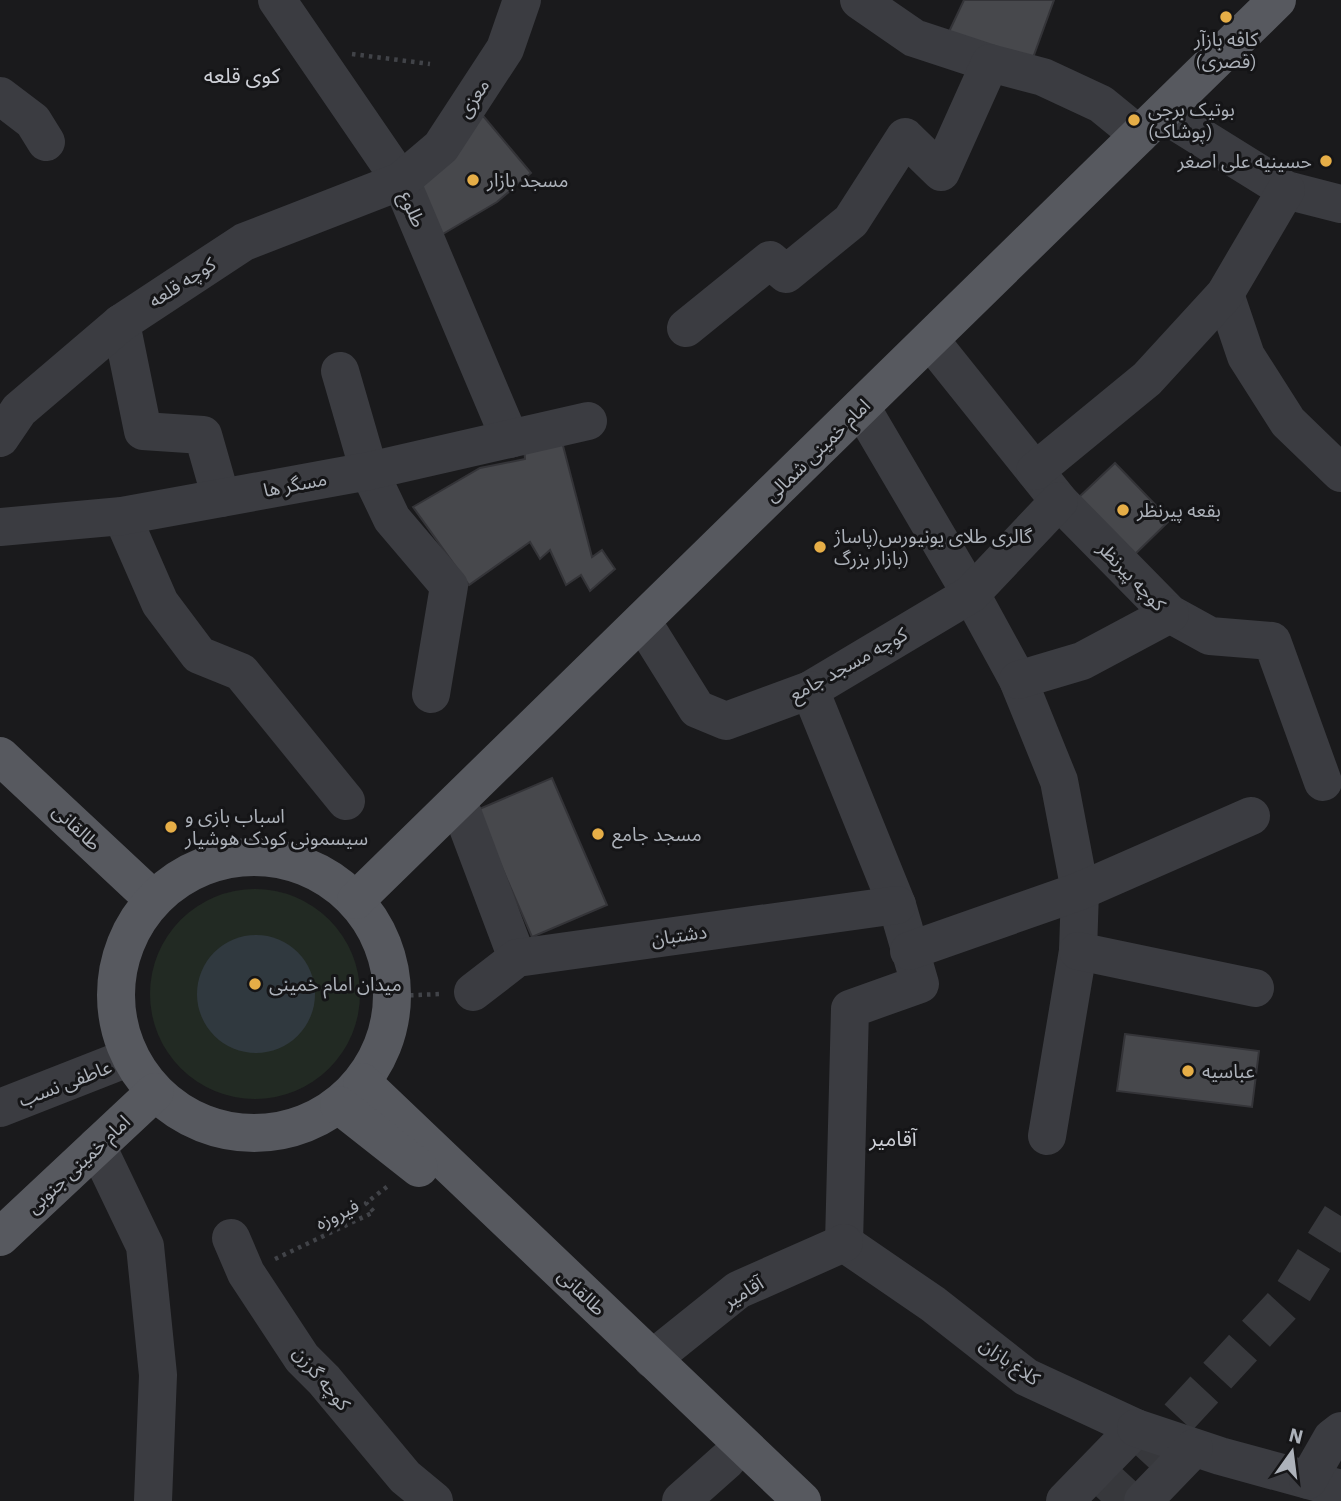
<svg xmlns="http://www.w3.org/2000/svg" width="1341" height="1501" viewBox="0 0 1341 1501" font-family="'IBM Plex Sans','Noto Sans Arabic',sans-serif">
<rect width="100%" height="100%" fill="#1a1a1c"/>
<circle fill="#222a23" cx="255" cy="994" r="105"/>
<circle fill="#30393f" cx="256" cy="994" r="59"/>
<g fill="#47484c" stroke="#343438" stroke-width="2">
<polygon points="964,0 1054,0 1030,66 947,36"/>
<polygon points="479,111 531,173 497,202 436,238 415,187"/>
<polygon points="561,438 592,557 602,550 615,569 590,591 581,575 566,585 550,550 540,559 530,542 469,585 413,507 480,468 525,459 524,446"/>
<polygon points="1115,463 1170,520 1132,557 1076,500"/>
<polygon points="552,778 607,905 532,937 477,810"/>
<polygon points="1125,1034 1259,1051 1252,1107 1117,1091"/>
</g>
<g fill="none" stroke-linecap="round" stroke-linejoin="round">
<polyline stroke="#37383c" stroke-width="38" stroke-dasharray="38 19" stroke-linecap="butt" points="1101,1501 1290,1297 1341,1216"/>
<g stroke="#414348" stroke-width="4.5" stroke-dasharray="3.5 5" stroke-linecap="butt">
<polyline points="352,54 430,64"/>
<polyline points="393,996 441,994"/>
<polyline points="275,1259 374,1212 366,1203 388,1186"/>
</g>
<g stroke="#3b3c41" stroke-width="38">
<polyline points="277,0 401,181 510,439"/>
<polyline points="859,0 914,38 990,63"/>
<polyline points="0,96 33,121 46,142"/>
<polyline points="1162,113 1286,190 1341,204"/>
<polyline points="1225,294 1246,356 1288,422 1341,473"/>
<polyline points="121,323 143,431 203,435 221,498"/>
<polyline points="686,328 770,260 786,274 851,221 905,137 941,172 990,63 1043,77 1101,104 1139,135"/>
<polyline points="930,340 1059,501 1170,614 1210,636 1272,641 1323,782"/>
<polyline points="340,371 369,471 392,519 449,586 431,694"/>
<polyline points="861,407 971,594 1018,680 1059,781 1080,891 1078,951 1047,1136"/>
<polyline points="0,438 19,410 121,323 244,242 401,181 441,147 505,49 522,0"/>
<polyline points="1035,471 1147,379 1225,294 1286,190"/>
<polyline points="122,516 160,603 199,655 241,672 346,801"/>
<polyline points="0,527 122,516 369,471 588,421"/>
<polyline points="642,621 697,709 726,721 810,690 971,594 1059,501"/>
<polyline points="1018,680 1082,661 1170,614"/>
<polyline points="810,690 897,905 920,984 850,1009 844,1243"/>
<polyline points="458,801 517,958"/>
<polyline points="909,951 1080,891 1251,816"/>
<polyline points="1078,951 1255,988"/>
<polyline points="473,992 517,958 897,905"/>
<polyline points="0,1108 130,1057"/>
<polyline points="97,1146 145,1246 158,1375 153,1501"/>
<polyline points="231,1238 246,1273 302,1358 324,1380 405,1477 434,1501"/>
<polyline points="844,1243 933,1304 1026,1377 1136,1428 1065,1501"/>
<polyline points="652,1359 738,1290 844,1243"/>
<polyline points="1136,1428 1220,1456 1341,1489"/>
<polyline points="1308,1480 1332,1438 1341,1431"/>
<polyline points="681,1501 727,1460"/>
<polyline points="1143,1501 1194,1448"/>
</g>
<g stroke="#57595f" stroke-width="38">
<polyline points="0,756 153,899"/>
<circle cx="254" cy="995" r="138"/>
<polyline points="356,900 1277,0"/>
<polyline points="362,1082 802,1501"/>
<polyline points="339,1105 419,1168"/>
<polyline points="0,1237 155,1092"/>
</g>
</g>
<g fill="#e6ae47" stroke="#151517" stroke-width="2.5">
<circle cx="1226" cy="17" r="7"/>
<circle cx="1134" cy="120" r="7"/>
<circle cx="1326" cy="161" r="7"/>
<circle cx="473" cy="180" r="7"/>
<circle cx="1123" cy="510" r="7"/>
<circle cx="820" cy="547" r="7"/>
<circle cx="171" cy="827" r="7"/>
<circle cx="598" cy="834" r="7"/>
<circle cx="255" cy="984" r="7"/>
<circle cx="1188" cy="1071" r="7"/>
</g>
<g text-anchor="middle" stroke-width="6" stroke-linejoin="round" paint-order="stroke">
<g font-size="19" fill="#adb2ba" stroke="#151517" text-anchor="start">
<text x="1226" y="46" text-anchor="middle">کافه بازآر<tspan x="1226" dy="22">(قصری)</tspan></text>
<text x="1148" y="116">بوتیک برجی<tspan x="1148" dy="22">(پوشاک)</tspan></text>
<text x="1312" y="168" text-anchor="end">حسینیه علی اصغر</text>
<text x="487" y="187">مسجد بازار</text>
<text x="1137" y="517">بقعه پیرنظر</text>
<text x="834" y="543">گالری طلای یونیورس(پاساژ<tspan x="834" dy="22">بازار بزرگ)</tspan></text>
<text x="185" y="823">اسباب بازی و<tspan x="185" dy="22">سیسمونی کودک هوشیار</tspan></text>
<text x="612" y="841">مسجد جامع</text>
<text x="269" y="991">میدان امام خمینی</text>
<text x="1202" y="1078">عباسیه</text>
</g>
<g font-size="19" fill="#adb2ba" stroke="#151517">
<text transform="translate(473 98) rotate(-57)" y="7">معزی</text>
<text transform="translate(413 209) rotate(67)" y="7">طلوع</text>
<text transform="translate(182 282) rotate(-33)" y="7">کوچه قلعه</text>
<text transform="translate(817 450) rotate(-44)" y="7">امام خمینی شمالی</text>
<text transform="translate(295 484) rotate(-11)" y="7">مسگر ها</text>
<text transform="translate(1132 576) rotate(46)" y="7">کوچه پیرنظر</text>
<text transform="translate(848 664) rotate(-29)" y="7">کوچه مسجد جامع</text>
<text transform="translate(77 827) rotate(43)" y="7">طالقانی</text>
<text transform="translate(679 935) rotate(-8)" y="7">دشتبان</text>
<text transform="translate(65 1083) rotate(-21)" y="7">عاطفی نسب</text>
<text transform="translate(78 1164) rotate(-43)" y="7">امام خمینی جنوبی</text>
<text transform="translate(337 1214) rotate(-26)" y="7">فیروزه</text>
<text transform="translate(582 1292) rotate(44)" y="7">طالقانی</text>
<text transform="translate(743 1292) rotate(-31)" y="7">آقامیر</text>
<text transform="translate(1010 1361) rotate(35)" y="7">کلاغ بازان</text>
<text transform="translate(322 1378) rotate(50)" y="7">کوچه گرزن</text>
</g>
<g font-size="21" fill="#ced0d7" stroke="#151517">
<text x="242" y="83">کوی قلعه</text>
<text x="893" y="1146">آقامیر</text>
</g>
</g>
<g transform="translate(1292 1452) rotate(14)" stroke="#151517" stroke-width="5" paint-order="stroke">
<path d="M0-5L12 26L0 18L-12 26Z" fill="#adb2ba"/>
<text y="-10" font-size="19" font-weight="bold" text-anchor="middle" fill="#adb2ba">N</text>
</g>
</svg>
